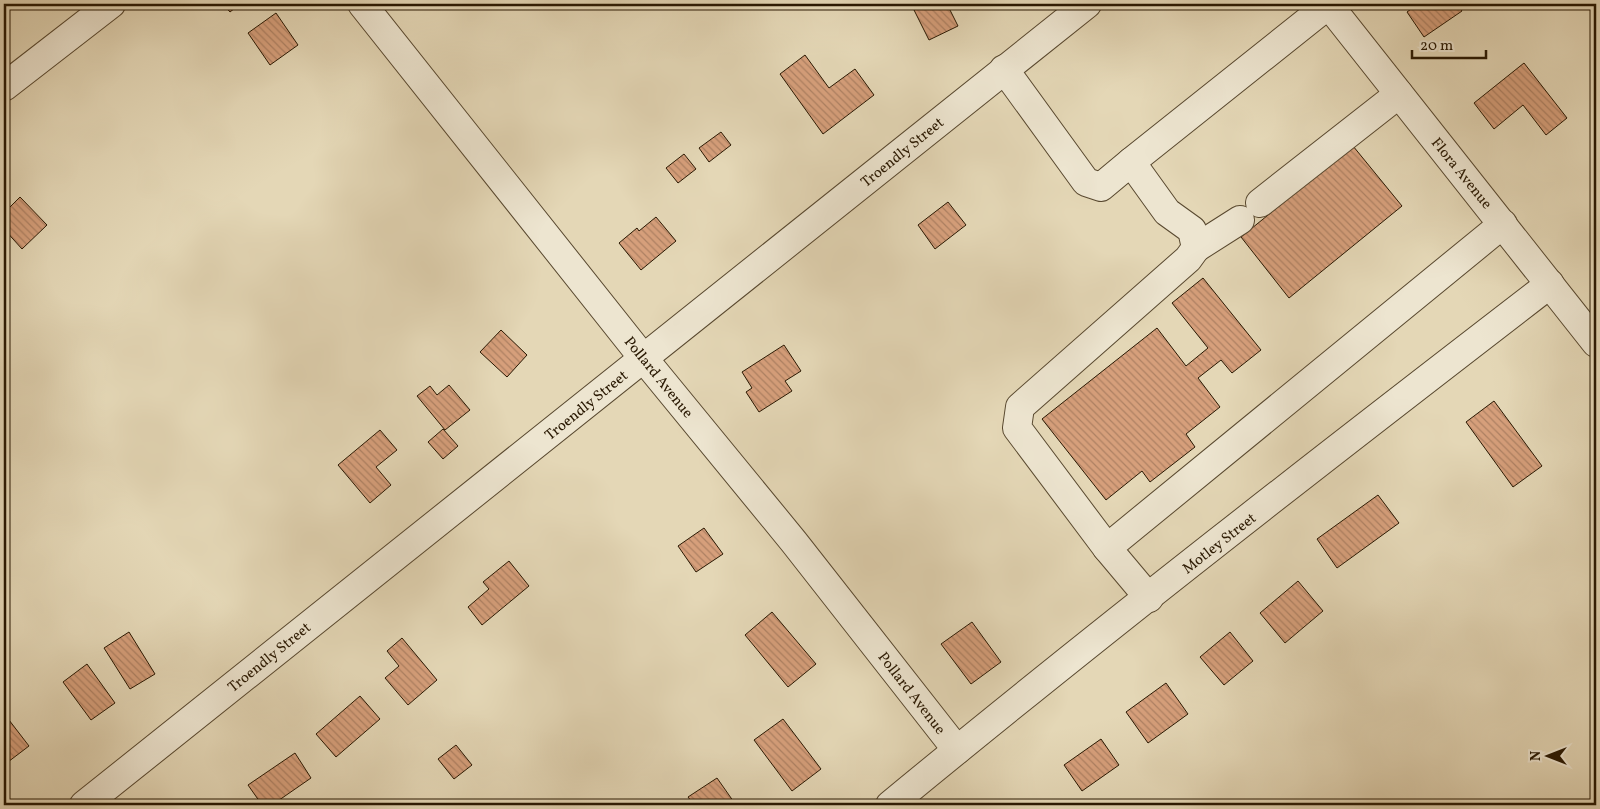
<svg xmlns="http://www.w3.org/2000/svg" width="1600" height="809" viewBox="0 0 1600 809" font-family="Vollkorn,serif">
<defs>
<pattern id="building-back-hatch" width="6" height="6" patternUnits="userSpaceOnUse" patternTransform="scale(1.25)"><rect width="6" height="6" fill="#d69f7b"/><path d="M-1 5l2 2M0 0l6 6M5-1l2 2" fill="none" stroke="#ae8163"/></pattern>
</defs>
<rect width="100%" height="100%" fill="#e4d7b6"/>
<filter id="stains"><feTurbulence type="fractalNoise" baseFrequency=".004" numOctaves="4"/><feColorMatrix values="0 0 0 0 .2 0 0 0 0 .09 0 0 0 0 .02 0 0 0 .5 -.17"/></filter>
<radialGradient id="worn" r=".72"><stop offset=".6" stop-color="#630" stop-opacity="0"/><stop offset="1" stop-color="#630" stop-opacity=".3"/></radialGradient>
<g fill="url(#building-back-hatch)" stroke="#291802">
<polygon points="223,4 240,4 230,12"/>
<polygon points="926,4 947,4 958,26 929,40 914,10"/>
<polygon points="1418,4 1457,4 1462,11 1424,37 1407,12"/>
<polygon points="276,13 298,45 270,65 248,33"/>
<polygon points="805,55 829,88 855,69 874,95 823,134 780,74"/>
<polygon points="1524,63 1567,118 1546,135 1523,105 1494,129 1474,103"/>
<polygon points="721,132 731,145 709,162 699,148"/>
<polygon points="1353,146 1402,206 1289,298 1241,237"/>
<polygon points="684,154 696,169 678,183 666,168"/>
<polygon points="20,197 47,225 22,249 4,229 4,213"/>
<polygon points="948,202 966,225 935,249 918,225"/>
<polygon points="656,217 676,241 641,270 619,243 637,228 639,231"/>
<polygon points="1203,278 1261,350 1232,373 1221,360 1198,378 1220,407 1186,434 1195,447 1150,482 1142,471 1106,500 1042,419 1157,328 1186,366 1208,348 1172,303"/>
<polygon points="501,330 527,355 507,377 480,352"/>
<polygon points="784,345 801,371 785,381 792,391 759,412 746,392 752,388 742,372"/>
<polygon points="449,385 470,410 445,430 417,396 430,386 437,395"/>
<polygon points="1494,401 1542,466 1513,487 1466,422"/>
<polygon points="443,429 458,446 443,459 428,442"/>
<polygon points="380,430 397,450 376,467 391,485 370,503 338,465"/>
<polygon points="1378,495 1399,523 1337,568 1317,539"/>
<polygon points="704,528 723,554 696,572 678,546"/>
<polygon points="509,561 529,586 482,625 468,607 489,589 483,582"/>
<polygon points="1298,581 1323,611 1285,643 1260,613"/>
<polygon points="772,612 816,664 788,687 745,635"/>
<polygon points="972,622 1001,662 971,684 941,644"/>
<polygon points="129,632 155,674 130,689 104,648"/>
<polygon points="1230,632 1253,661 1224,685 1200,657"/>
<polygon points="402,638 437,680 408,705 385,678 399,666 387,651"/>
<polygon points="87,664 115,703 91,720 63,682"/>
<polygon points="1166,683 1188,714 1148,743 1126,712"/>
<polygon points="360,696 380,719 336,757 316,734"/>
<polygon points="783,719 821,769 792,791 754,740"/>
<polygon points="9,720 29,746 4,765 4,724"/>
<polygon points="1101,739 1119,765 1082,791 1064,765"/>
<polygon points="456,745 472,765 454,779 438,759"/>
<polygon points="295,753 311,778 272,805 262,805 248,785"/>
<polygon points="717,778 736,805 694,805 688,797"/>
</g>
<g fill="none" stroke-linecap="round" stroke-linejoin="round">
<defs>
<g id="minor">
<polyline points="362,4 644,359 794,542 957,750"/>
<polyline points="1328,4 1596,343"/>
<polyline points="1004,69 1086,182 1101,187 1131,162 1167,212 1192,230 1196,248 1188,259 1020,407 1017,428 1107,548"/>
<polyline points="4,87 111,4"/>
<polyline points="1131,162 1328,5"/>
<polyline points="1260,203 1399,94"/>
<polyline points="1196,248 1240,220"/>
<polyline points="1149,598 1107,548 1503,224"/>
<polyline points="84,805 1087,4"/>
<path d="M890,805C1106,627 1328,455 1550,284"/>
</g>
</defs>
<use href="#minor" stroke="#58482f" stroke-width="30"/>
<use href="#minor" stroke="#ede5d0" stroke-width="28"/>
</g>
<g text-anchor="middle" stroke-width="5" stroke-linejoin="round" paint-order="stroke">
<g font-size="15" fill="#291802" stroke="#ede5d0">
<text transform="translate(902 152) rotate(-39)" y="5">Troendly Street</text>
<text transform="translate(1462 173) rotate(51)" y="5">Flora Avenue</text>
<text transform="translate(659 377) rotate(51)" y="5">Pollard Avenue</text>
<text transform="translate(586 405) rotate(-39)" y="5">Troendly Street</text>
<text transform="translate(1219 543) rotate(-38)" y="5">Motley Street</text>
<text transform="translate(269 657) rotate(-39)" y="5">Troendly Street</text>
<text transform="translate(912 693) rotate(52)" y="5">Pollard Avenue</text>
</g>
</g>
<rect width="1600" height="809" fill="none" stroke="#e4d7b6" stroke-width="20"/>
<rect x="5" y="5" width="1590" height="799" fill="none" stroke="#291802" stroke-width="2.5"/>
<rect x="10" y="10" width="1580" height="789" fill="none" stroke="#291802"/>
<g transform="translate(1548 756) rotate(270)" stroke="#ede5d0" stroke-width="4" paint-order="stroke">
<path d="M0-4L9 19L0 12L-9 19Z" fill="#291802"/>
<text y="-8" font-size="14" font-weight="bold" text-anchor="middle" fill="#291802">N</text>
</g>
<path d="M1412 50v8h74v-8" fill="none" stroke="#291802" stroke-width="2.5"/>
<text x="1420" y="50" font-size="15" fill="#291802" stroke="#ede5d0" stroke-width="4" paint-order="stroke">20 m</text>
<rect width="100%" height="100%" filter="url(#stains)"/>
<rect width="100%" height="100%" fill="url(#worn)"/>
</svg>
